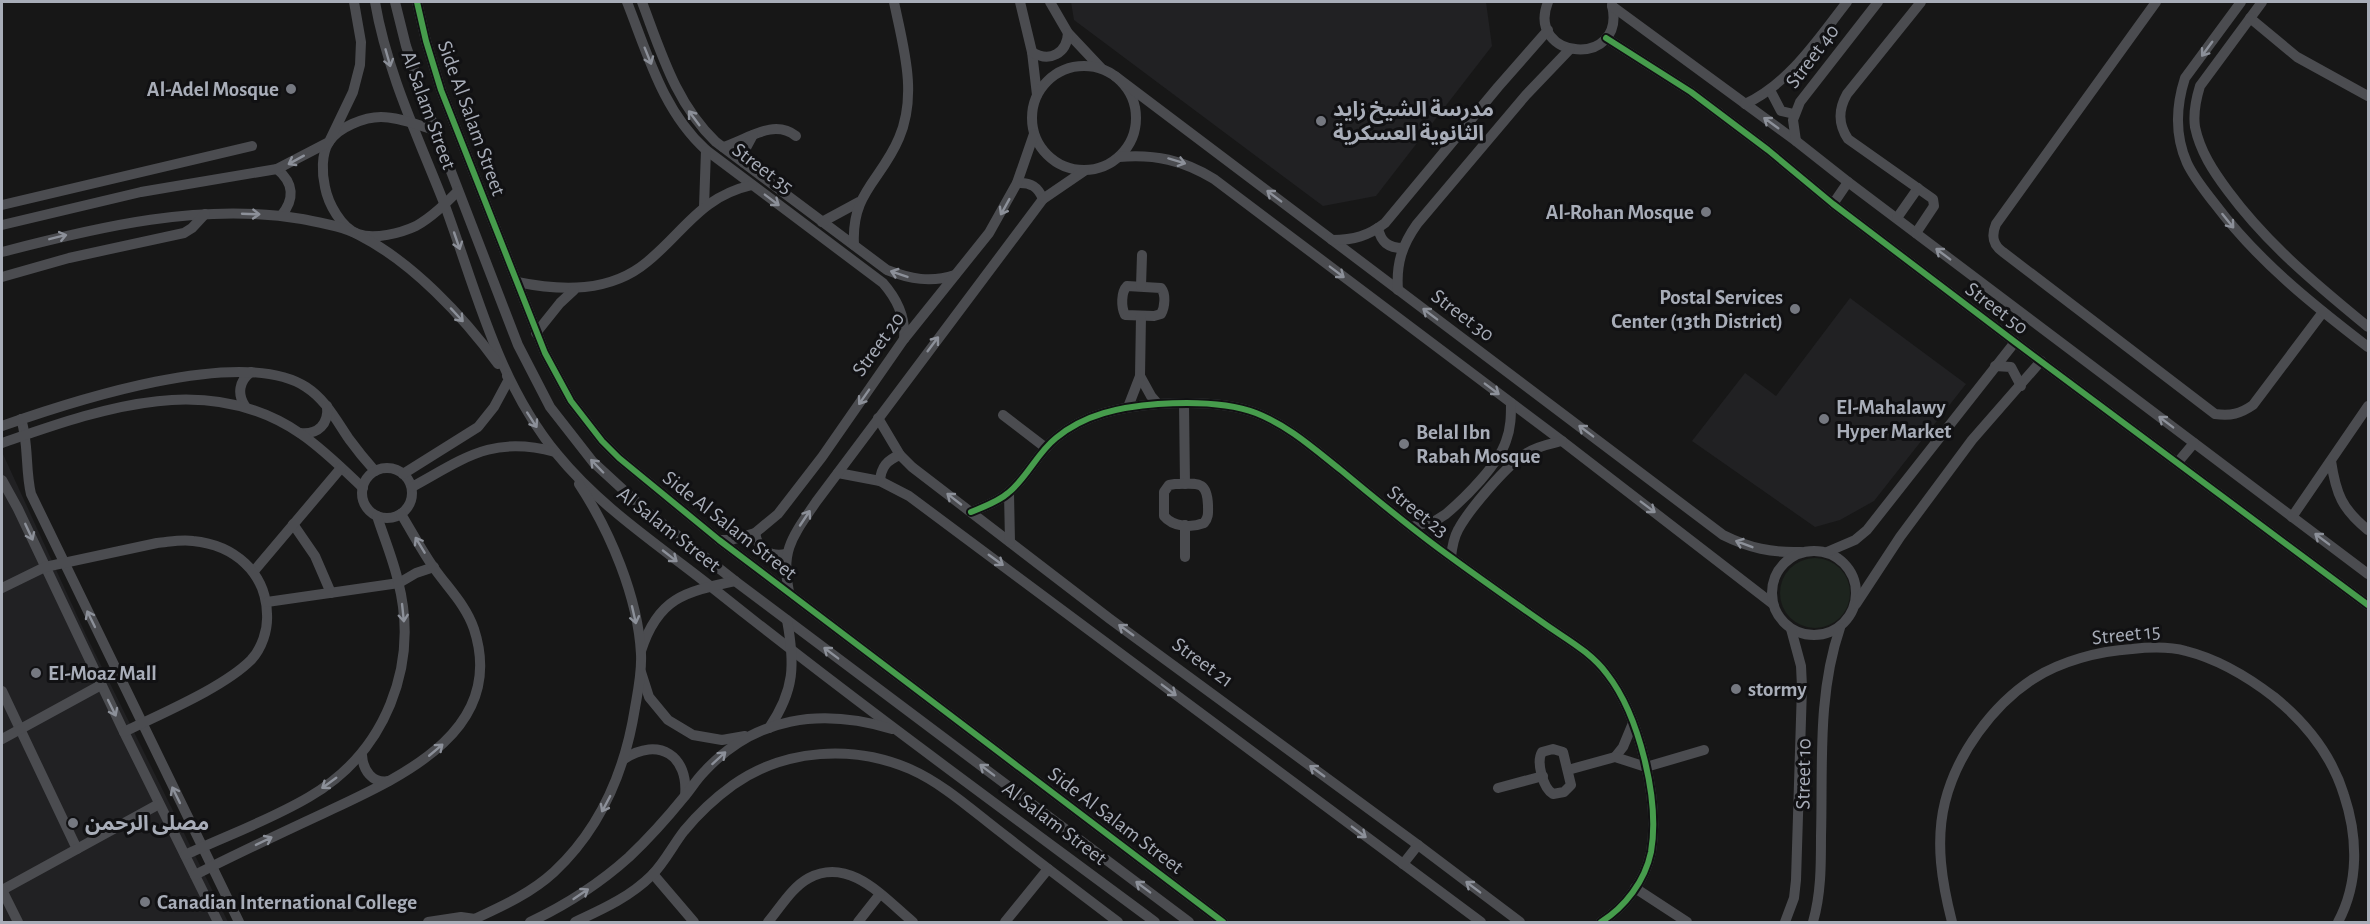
<svg xmlns="http://www.w3.org/2000/svg" width="2370" height="924" viewBox="0 0 2370 924" font-family="'Alegreya Sans','Noto Sans Arabic',sans-serif">
<rect width="100%" height="100%" fill="#171717"/>
<g fill="#212123">
<polygon points="1071,2 1486,2 1492,46 1376,196 1323,206 1074,20"/>
<polygon points="1850,298 1966,384 1874,501 1840,520 1815,527 1692,441 1745,373 1776,396"/>
<polygon points="2,452 86,635 228,922 2,922"/>
</g>
<circle fill="#1d241e" cx="1815" cy="593" r="35"/>
<g fill="none" stroke-linecap="round" stroke-linejoin="round">
<g stroke="#4b4c50" stroke-width="10">
<path d="M375,2C387,72 418,137 444,203C476,289 497,381 557,454C601,508 660,546 714,589C858,704 1007,812 1155,922"/>
<polyline points="395,2 406,46 435,130 518,345 550,407 593,462 644,509 735,581 1189,922"/>
<polyline points="417,2 426,41 441,90 545,353 571,401 602,441 619,458 719,540 1223,922"/>
<path d="M627,2C648,55 663,111 706,150L883,283C897,299 906,317 904,339"/>
<path d="M642,2C661,52 676,104 716,142L887,270C910,279 931,283 955,275"/>
<polyline points="1020,2 1032,52 1037,95"/>
<polyline points="1050,2 1068,33 1101,68"/>
<path d="M1548,2C1525,60 1627,69 1612,5"/>
<path d="M2156,2L1996,224C1991,236 1993,245 2003,252L2215,414C2231,416 2240,414 2253,405L2323,312"/>
<path d="M2241,2L2185,78C2176,106 2175,136 2187,163C2194,178 2205,191 2215,204C2258,261 2312,304 2368,347"/>
<path d="M2262,2L2200,86C2196,99 2193,113 2195,127C2200,151 2213,171 2228,191C2268,245 2317,285 2368,327"/>
<polyline points="1612,6 1796,141 1848,182 2368,574"/>
<polyline points="2250,18 2297,57 2368,96"/>
<polyline points="1606,38 1691,92 1768,150 1833,204 2015,342 2368,605"/>
<path d="M1032,52C1050,63 1067,53 1068,33"/>
<circle cx="1084" cy="118" r="52"/>
<path d="M1115,76L1723,535C1749,548 1772,553 1801,552"/>
<polyline points="1770,90 1781,111 1794,114"/>
<path d="M1745,104C1790,83 1818,39 1847,2"/>
<path d="M435,130C417,125 399,117 381,117C365,117 338,127 329,142C321,154 322,174 325,187C328,203 341,228 358,234C374,240 401,233 416,226C432,217 445,204 458,191"/>
<polyline points="1796,141 1793,120 1800,102 1878,2"/>
<path d="M723,147C747,140 773,118 796,136"/>
<path d="M1119,157C1155,154 1183,160 1214,179L1562,441L1773,604"/>
<polyline points="744,163 746,148 753,135"/>
<path d="M277,169C294,183 295,199 281,216"/>
<path d="M1017,183C1031,182 1038,187 1043,199"/>
<polyline points="1833,204 1848,182"/>
<polyline points="2,205 252,146"/>
<polyline points="704,207 706,150"/>
<polyline points="1897,218 1918,188"/>
<polyline points="822,222 859,202"/>
<polyline points="2,225 141,192 277,169 329,142 353,92 360,65 361,42 354,2"/>
<path d="M1378,228C1381,242 1388,248 1403,248"/>
<path d="M1916,233L1934,206L1933,199L1848,139C1838,124 1838,110 1847,94L1921,2"/>
<path d="M1332,240C1354,240 1368,236 1385,223L1498,87L1548,30"/>
<path d="M854,245C851,192 881,181 899,138C918,94 903,46 894,2"/>
<path d="M2,252C98,227 202,202 302,219C321,223 342,226 359,235C412,262 463,316 498,364"/>
<polyline points="2,277 69,258 184,233 192,228 205,214"/>
<path d="M517,282C561,291 610,293 647,262C685,231 700,197 752,185"/>
<path d="M1127,286L1161,288C1166,294 1165,307 1161,314L1154,316L1125,315C1121,307 1121,292 1127,286Z"/>
<polyline points="1141,286 1142,255"/>
<path d="M1398,290C1396,264 1402,245 1417,224L1526,95L1570,49"/>
<polyline points="536,333 560,303 574,290"/>
<polyline points="1995,366 2011,367 2021,386"/>
<polyline points="1140,376 1151,396 1158,404"/>
<polyline points="1184,403 1185,484"/>
<path d="M245,406C237,394 239,381 251,372"/>
<polyline points="1128,407 1140,376 1141,316"/>
<polyline points="1003,415 1046,448"/>
<polyline points="878,418 900,455 912,467 1110,619 1418,845 1520,922"/>
<path d="M21,419C29,443 25,469 31,494L239,922"/>
<path d="M2,426C70,402 242,345 306,387C326,400 336,420 349,439C357,450 366,461 375,471"/>
<path d="M300,433C318,435 329,424 327,406"/>
<path d="M2,443C98,410 207,369 301,434C323,449 343,469 363,488"/>
<path d="M2331,461C2336,494 2342,509 2368,530"/>
<polyline points="2178,462 2194,443"/>
<circle cx="387" cy="493" r="25"/>
<polyline points="838,473 880,481 909,496 1481,922"/>
<polyline points="403,474 478,427 494,407 509,379 507,376"/>
<polyline points="2,480 18,509 124,732 218,922"/>
<path d="M880,481C881,467 887,460 900,455"/>
<path d="M1175,484C1196,484 1207,479 1208,505C1208,512 1209,517 1204,523C1191,528 1173,527 1164,516V492L1169,485Z"/>
<path d="M412,487C465,458 492,435 555,452"/>
<polyline points="1009,493 1010,542"/>
<path d="M971,512C983,507 998,502 1008,493C1027,478 1037,453 1056,438C1085,414 1120,407 1158,404C1188,402 1227,402 1256,413C1289,426 1314,449 1342,471C1378,501 1414,531 1452,558C1482,580 1512,601 1542,622C1564,638 1590,651 1607,674C1639,715 1660,800 1651,852C1645,881 1625,907 1601,922"/>
<polyline points="2292,517 2368,406"/>
<polyline points="293,524 315,556 331,593"/>
<path d="M1411,527L1435,521L1446,514C1466,497 1498,465 1506,441C1511,428 1511,415 1511,403"/>
<path d="M755,533C758,550 770,557 786,554"/>
<polyline points="719,540 731,540 755,533 778,514 822,457 904,339 989,233 1017,183 1034,134"/>
<circle cx="1814" cy="593" r="42"/>
<polyline points="1827,552 1855,540 1867,530 2015,342"/>
<polyline points="1185,557 1185,525"/>
<path d="M1451,557C1452,548 1453,539 1458,530C1468,511 1508,463 1527,453C1538,446 1550,444 1562,441"/>
<polyline points="254,571 341,468"/>
<path d="M2,588L45,567L157,543C169,542 182,539 193,541C234,545 266,572 267,614C268,630 262,648 251,660C223,688 160,714 124,732"/>
<path d="M789,592C780,550 793,536 816,502L1043,199L1084,171"/>
<polyline points="267,602 399,583 416,573 434,567"/>
<polyline points="1856,604 1900,537 1972,440 2041,361"/>
<path d="M641,651C658,598 684,592 735,581"/>
<polyline points="641,672 649,697 668,720 693,735 722,740 745,736"/>
<polyline points="2,691 77,849"/>
<path d="M769,728C795,690 795,664 787,620"/>
<polyline points="2,739 101,685"/>
<path d="M1553,749L1563,752L1571,785L1564,792L1553,794C1543,788 1536,762 1542,752Z"/>
<path d="M362,755C363,770 372,784 389,781"/>
<polyline points="1615,757 1623,747 1633,723"/>
<path d="M624,759C659,736 689,756 685,796"/>
<polyline points="1568,770 1615,757 1646,767 1704,750"/>
<polyline points="1498,788 1543,776"/>
<path d="M185,855C226,836 270,820 309,797C385,753 420,666 398,581C393,559 384,538 377,516"/>
<polyline points="1403,864 1418,845"/>
<polyline points="653,874 694,922"/>
<path d="M195,875C236,854 279,834 322,814C396,779 508,733 474,629C466,605 448,588 434,568C422,551 412,532 401,514"/>
<polyline points="1635,888 1687,922"/>
<polyline points="2,890 159,804"/>
<polyline points="2,890 18,922"/>
<polyline points="428,922 461,917 475,919"/>
<path d="M468,922C498,908 529,895 554,872C601,828 625,771 635,708C638,691 642,672 641,654C638,597 610,531 579,484"/>
<path d="M530,922C566,905 599,884 629,857C648,839 667,818 684,797C691,789 696,780 704,772C755,716 822,708 892,729"/>
<path d="M575,922C603,909 630,897 652,875C665,862 673,845 684,831C698,814 715,798 733,785C785,748 854,745 910,769C946,785 976,814 1007,837C1044,866 1081,894 1118,922"/>
<path d="M768,922C780,908 792,887 809,878C850,856 885,899 913,922"/>
<polyline points="858,922 880,894"/>
<polyline points="1005,922 1048,869"/>
<polyline points="1785,922 1794,898 1796,880 1802,687 1801,666 1791,629"/>
<path d="M1813,922C1821,894 1821,866 1821,836C1823,767 1817,695 1840,628"/>
<path d="M1952,922C1942,883 1935,842 1945,802C1957,754 1992,706 2033,679C2061,661 2099,651 2132,649C2150,647 2168,646 2186,651C2218,659 2248,677 2274,697C2306,723 2332,756 2344,795C2358,837 2359,883 2338,922"/>
</g>
<defs>
<g id="cycleway">
<polyline points="417,2 426,41 441,90 545,353 571,401 602,441 619,458 719,540 1223,922"/>
<polyline points="1606,38 1691,92 1768,150 1833,204 2015,342 2368,605"/>
<path d="M971,512C983,507 998,502 1008,493C1027,478 1037,453 1056,438C1085,414 1120,407 1158,404C1188,402 1227,402 1256,413C1289,426 1314,449 1342,471C1378,501 1414,531 1452,558C1482,580 1512,601 1542,622C1564,638 1590,651 1607,674C1639,715 1660,800 1651,852C1645,881 1625,907 1601,922"/>
</g>
</defs>
<use href="#cycleway" stroke="#111113" stroke-width="10"/>
<use href="#cycleway" stroke="#469c4c" stroke-width="6"/>
</g>
<defs><path id="oneway-shaft" d="M-6 0H5M1.5-3L5.5 0L1.5 3" fill="none" stroke-width="1.6" stroke-linecap="round" stroke-linejoin="round" transform="scale(1.5)"/></defs>
<g stroke="#8c9099">
<use href="#oneway-shaft" transform="translate(2207 49) rotate(126)"/>
<use href="#oneway-shaft" transform="translate(648 56) rotate(68)"/>
<use href="#oneway-shaft" transform="translate(388 58) rotate(74)"/>
<use href="#oneway-shaft" transform="translate(694 118) rotate(-127)"/>
<use href="#oneway-shaft" transform="translate(1771 123) rotate(-144)"/>
<use href="#oneway-shaft" transform="translate(296 160) rotate(151)"/>
<use href="#oneway-shaft" transform="translate(1177 161) rotate(17)"/>
<use href="#oneway-shaft" transform="translate(1274 196) rotate(-143)"/>
<use href="#oneway-shaft" transform="translate(772 200) rotate(37)"/>
<use href="#oneway-shaft" transform="translate(1005 207) rotate(119)"/>
<use href="#oneway-shaft" transform="translate(251 214) rotate(2)"/>
<use href="#oneway-shaft" transform="translate(2228 221) rotate(51)"/>
<use href="#oneway-shaft" transform="translate(58 237) rotate(-14)"/>
<use href="#oneway-shaft" transform="translate(457 241) rotate(71)"/>
<use href="#oneway-shaft" transform="translate(1943 254) rotate(-143)"/>
<use href="#oneway-shaft" transform="translate(1337 272) rotate(37)"/>
<use href="#oneway-shaft" transform="translate(899 274) rotate(-161)"/>
<use href="#oneway-shaft" transform="translate(1430 314) rotate(-143)"/>
<use href="#oneway-shaft" transform="translate(457 315) rotate(47)"/>
<use href="#oneway-shaft" transform="translate(933 344) rotate(-53)"/>
<use href="#oneway-shaft" transform="translate(1492 389) rotate(37)"/>
<use href="#oneway-shaft" transform="translate(864 397) rotate(125)"/>
<use href="#oneway-shaft" transform="translate(532 420) rotate(57)"/>
<use href="#oneway-shaft" transform="translate(2166 422) rotate(-143)"/>
<use href="#oneway-shaft" transform="translate(1586 431) rotate(-143)"/>
<use href="#oneway-shaft" transform="translate(597 466) rotate(-134)"/>
<use href="#oneway-shaft" transform="translate(954 499) rotate(-142)"/>
<use href="#oneway-shaft" transform="translate(1648 507) rotate(37)"/>
<use href="#oneway-shaft" transform="translate(805 518) rotate(-56)"/>
<use href="#oneway-shaft" transform="translate(29 532) rotate(65)"/>
<use href="#oneway-shaft" transform="translate(2322 539) rotate(-143)"/>
<use href="#oneway-shaft" transform="translate(1744 544) rotate(-159)"/>
<use href="#oneway-shaft" transform="translate(420 545) rotate(-121)"/>
<use href="#oneway-shaft" transform="translate(670 556) rotate(38)"/>
<use href="#oneway-shaft" transform="translate(996 560) rotate(36)"/>
<use href="#oneway-shaft" transform="translate(403 613) rotate(84)"/>
<use href="#oneway-shaft" transform="translate(634 615) rotate(77)"/>
<use href="#oneway-shaft" transform="translate(91 619) rotate(-116)"/>
<use href="#oneway-shaft" transform="translate(1126 630) rotate(-144)"/>
<use href="#oneway-shaft" transform="translate(831 653) rotate(-143)"/>
<use href="#oneway-shaft" transform="translate(1169 690) rotate(37)"/>
<use href="#oneway-shaft" transform="translate(112 708) rotate(64)"/>
<use href="#oneway-shaft" transform="translate(436 750) rotate(-40)"/>
<use href="#oneway-shaft" transform="translate(719 758) rotate(-42)"/>
<use href="#oneway-shaft" transform="translate(987 770) rotate(-143)"/>
<use href="#oneway-shaft" transform="translate(1317 771) rotate(-144)"/>
<use href="#oneway-shaft" transform="translate(329 783) rotate(144)"/>
<use href="#oneway-shaft" transform="translate(176 795) rotate(-116)"/>
<use href="#oneway-shaft" transform="translate(606 804) rotate(118)"/>
<use href="#oneway-shaft" transform="translate(1359 832) rotate(37)"/>
<use href="#oneway-shaft" transform="translate(264 841) rotate(-26)"/>
<use href="#oneway-shaft" transform="translate(1143 887) rotate(-143)"/>
<use href="#oneway-shaft" transform="translate(1473 887) rotate(-143)"/>
<use href="#oneway-shaft" transform="translate(581 894) rotate(-34)"/>
</g>
<g fill="#757880" stroke="#111113" stroke-width="2">
<circle cx="291" cy="89" r="6"/>
<circle cx="1321" cy="121" r="6"/>
<circle cx="1706" cy="212" r="6"/>
<circle cx="1795" cy="309" r="6"/>
<circle cx="1824" cy="419" r="6"/>
<circle cx="1404" cy="444" r="6"/>
<circle cx="36" cy="673" r="6"/>
<circle cx="1736" cy="689" r="6"/>
<circle cx="73" cy="823" r="6"/>
<circle cx="145" cy="902" r="6"/>
</g>
<g text-anchor="middle" stroke-width="6" stroke-linejoin="round" paint-order="stroke">
<g font-size="21" fill="#a8adb8" stroke="#111113">
<text transform="translate(1812 56) rotate(-53)" y="7">Street 40</text>
<text transform="translate(429 110) rotate(70)" y="7">Al Salam Street</text>
<text transform="translate(472 118) rotate(70)" y="7">Side Al Salam Street</text>
<text transform="translate(763 168) rotate(37)" y="7">Street 35</text>
<text transform="translate(1997 308) rotate(37)" y="7">Street 50</text>
<text transform="translate(1463 315) rotate(37)" y="7">Street 30</text>
<text transform="translate(878 344) rotate(-54)" y="7">Street 20</text>
<text transform="translate(1418 511) rotate(38)" y="7">Street 23</text>
<text transform="translate(730 525) rotate(38)" y="7">Side Al Salam Street</text>
<text transform="translate(669 529) rotate(38)" y="7">Al Salam Street</text>
<text transform="translate(2126 634) rotate(-6)" y="7">Street 15</text>
<text transform="translate(1203 662) rotate(36)" y="7">Street 21</text>
<text transform="translate(1803 774) rotate(-89)" y="7">Street 10</text>
<text transform="translate(1116 820) rotate(37)" y="7">Side Al Salam Street</text>
<text transform="translate(1055 823) rotate(37)" y="7">Al Salam Street</text>
</g>
<g font-size="21" font-weight="bold" fill="#a8adb8" stroke="#111113" text-anchor="start">
<text x="279" y="96" text-anchor="end">Al-Adel Mosque</text>
<text x="1333" y="116">مدرسة الشيخ زايد<tspan x="1333" dy="24">الثانوية العسكرية</tspan></text>
<text x="1694" y="219" text-anchor="end">Al-Rohan Mosque</text>
<text x="1783" y="304" text-anchor="end">Postal Services<tspan x="1783" dy="24">Center (13th District)</tspan></text>
<text x="1836" y="414">El-Mahalawy<tspan x="1836" dy="24">Hyper Market</tspan></text>
<text x="1416" y="439">Belal Ibn<tspan x="1416" dy="24">Rabah Mosque</tspan></text>
<text x="48" y="680">El-Moaz Mall</text>
<text x="1748" y="696">stormy</text>
<text x="85" y="830">مصلى الرحمن</text>
<text x="157" y="909">Canadian International College</text>
</g>
</g>
<rect width="2370" height="924" fill="none" stroke="#a8adb8" stroke-width="6"/>
</svg>
